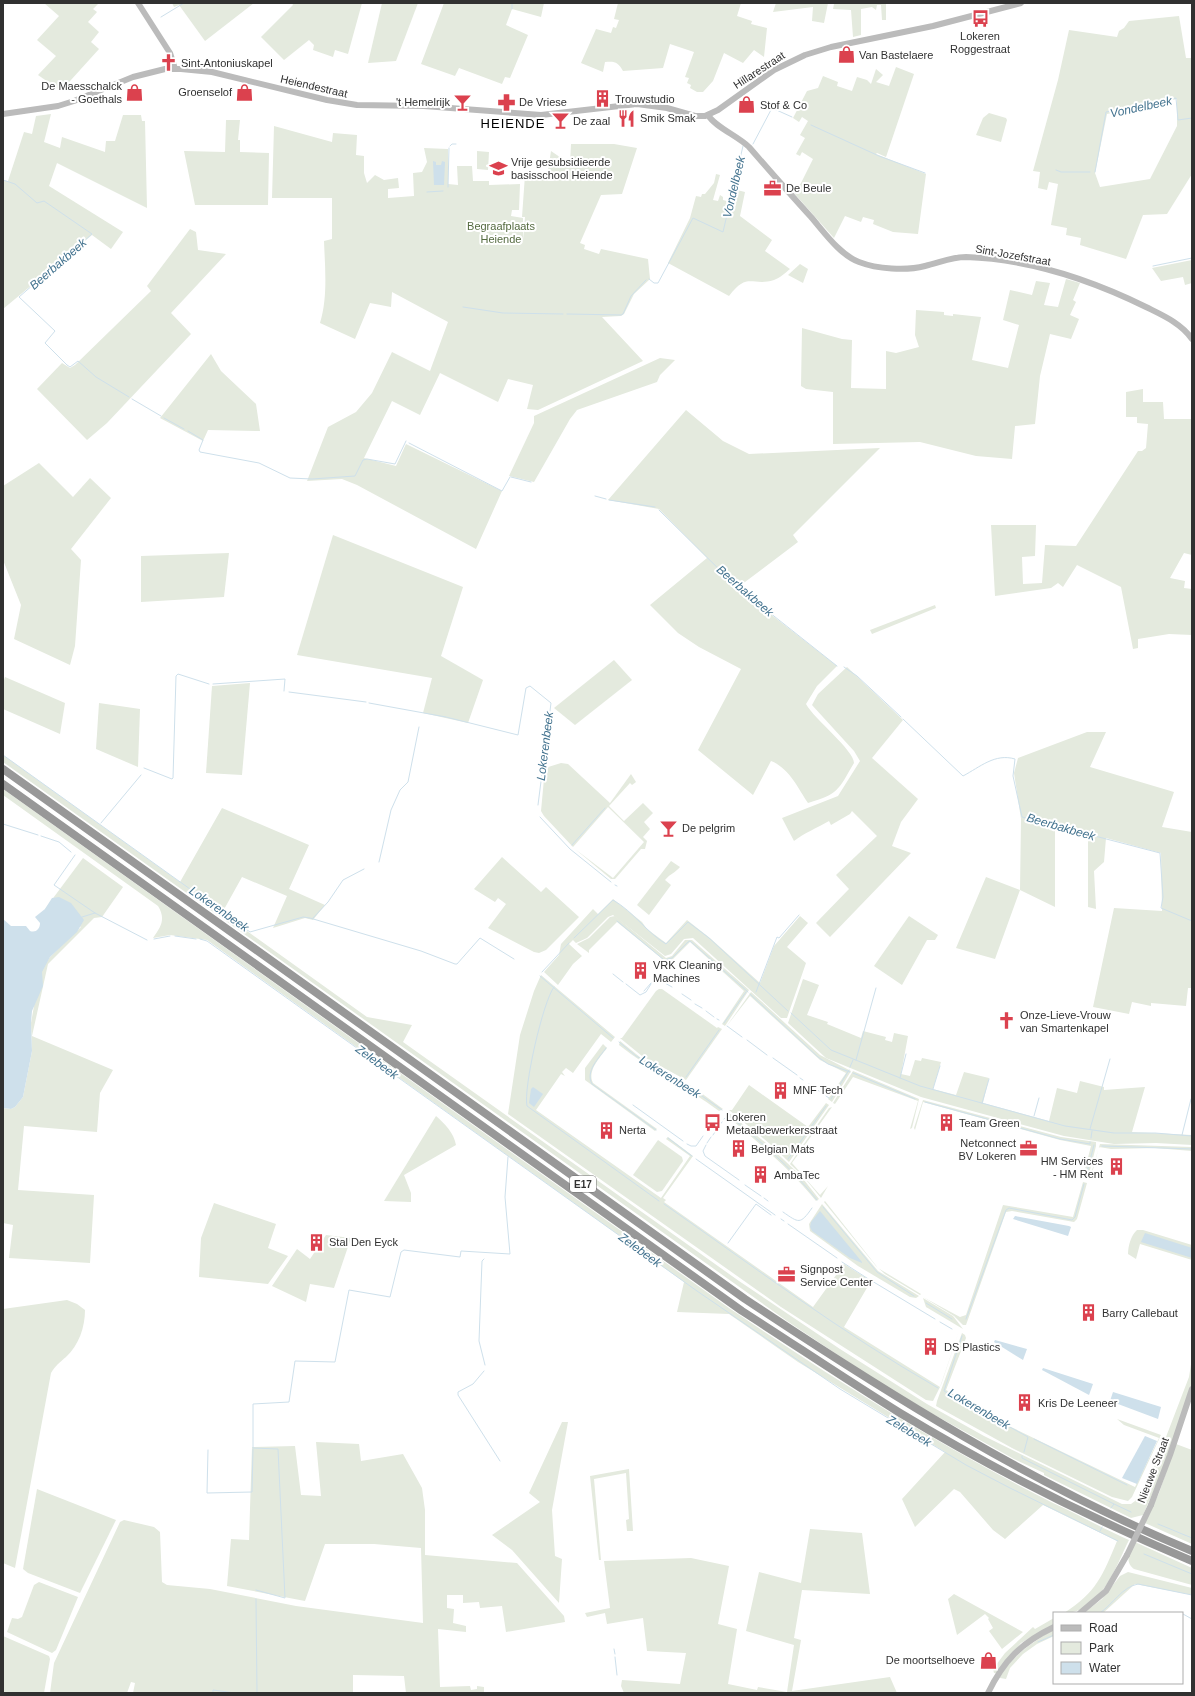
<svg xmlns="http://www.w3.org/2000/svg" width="1195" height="1696" viewBox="0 0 1195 1696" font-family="Helvetica,sans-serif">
<rect width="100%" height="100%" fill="#fff"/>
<g fill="#e4eade" fill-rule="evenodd">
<polygon points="44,3 98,4 93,9 97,12 88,22 99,32 91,42 99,49 61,91 38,75 56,56 37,40 59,16"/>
<polygon points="172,3 254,3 205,41 179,5 174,7"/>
<polygon points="292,3 362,3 348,54 335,50 333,57 313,50 314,45 309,40 284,60 261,37 293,5"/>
<polygon points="382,3 418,3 396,61 368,63"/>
<polygon points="444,3 544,3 541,17 512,9 506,25 528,35 510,78 505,77 502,84 459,68 455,76 421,64"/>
<path d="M618,3H741L737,16L752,21L751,24L767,28L764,57L754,50L743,63L724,53L713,81L703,92H697L690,88L691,85L687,83L689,78L685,77L694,52L670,44L663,68L623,71C618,62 615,61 605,62L603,72L581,63L596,29L611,33L613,27L616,28L619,20L614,19Z"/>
<polygon points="776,3 828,3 824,23 812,21 813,7 773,12"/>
<polygon points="830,3 886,3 886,20 882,20 881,5 877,5 876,10 872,7 861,9 861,35 853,37 851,10 833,9 834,4"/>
<path d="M1179,16L1186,58H1192V174L1167,214L1143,215L1126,259L1080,245L1081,238L1066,235L1067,228L1051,225L1058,184L1049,182L1047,190L1038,188L1040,172L1033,171L1058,80L1069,30L1117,37L1119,31L1124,28L1129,21ZM1177,99V126L1150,179L1100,187L1095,173L1107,114Z"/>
<polygon points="896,67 914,74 886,157 877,153 876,154 926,174 918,234 893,232 873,224 874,220 863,217 861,222 845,216 834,238 794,193 801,183 813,159 802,152 800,156 796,154 805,138 800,135 808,121 802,117 799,122 793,118 807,91 818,88 823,76 838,82 837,86 852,91 857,77 867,80 871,84 876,69 883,75 876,82 889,86"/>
<polygon points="989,113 1006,118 1007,120 1001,142 976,135 983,118"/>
<polygon points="51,114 44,142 60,148 62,137 105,152 106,141 115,141 123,115 141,115 142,121 145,121 147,208 57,163 49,186 123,232 111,249 92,235 3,309 3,180 8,181 24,132 32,134 36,116"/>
<polygon points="226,120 240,120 238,140 240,140 240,152 269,153 268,205 195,205 184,151 225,152"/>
<path d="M274,126L332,142L333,133L357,135L356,155L364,156V173L367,183L375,175L384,180L398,178L399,188L388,189V198L414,196L413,173L422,172L427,162L424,148L448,149V184L458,185L457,166H472L473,181H489V185L520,184L519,210H512L511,216L523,218V240L525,217H522L525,175L547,177L551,151L570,164L571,144H614L637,148L622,194L601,195L580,243L585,245L584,249L599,254L601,249L648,259L650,279L634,294L624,314L621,316L602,317L643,361L538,410L527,409L533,385L508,379L498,402L440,373L420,415L392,401L364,458L396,466L406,444L502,491L476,549L357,485L342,479L307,481L328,427L356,412L372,393L392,352L430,371L448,322L392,292L391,307L370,303L355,339L320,323C328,297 325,268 324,241L332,239V198H272Z"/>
<polygon points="477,151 489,152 488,170 477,169"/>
<path d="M716,174L720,175L713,200L718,201L720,195L723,197V200L730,202L733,189L745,192L740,216L772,240L765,251L790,269C785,273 780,278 774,280C752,287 748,271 729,296L668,263L690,218L696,196L701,197L702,194H705L714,183Z"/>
<polygon points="190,229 196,232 198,250 226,254 171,313 191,334 107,423 87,440 37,389 62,363 70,368 75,365 151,291 147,286"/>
<polygon points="1192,260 1192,283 1185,285 1183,277 1161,281 1152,268"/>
<polygon points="800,264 808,269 803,283 788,275"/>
<polygon points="1066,279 1080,283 1073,300 1076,302 1070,315 1079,319 1071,339 1050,334 1040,376 1035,424 1015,426 1012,459 976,456 920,442 833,444 833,392 806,389 801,386 802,328 842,339 852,340 851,388 886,389 886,351 896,353 919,347 915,335 916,310 944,312 944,315 953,316 953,314 981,317 972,360 1008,368 1019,325 1003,320 1010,290 1032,295 1036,281 1050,283 1044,305 1058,307"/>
<polygon points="211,354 221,371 256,404 260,431 208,430 203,441 160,418"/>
<polygon points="660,358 675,360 660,375 657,382 577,410 570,419 534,482 509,476 534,423 534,416"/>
<polygon points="1143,389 1143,402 1163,402 1164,419 1192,419 1192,555 1184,553 1170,578 1185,581 1184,588 1192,589 1192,635 1169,634 1138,639 1138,648 1133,649 1121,587 1077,565 1063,587 1058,583 1051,588 995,596 991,525 1036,525 1035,556 1022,557 1023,584 1042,583 1045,545 1076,546 1138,451 1142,451 1146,448 1148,424 1137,423 1137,417 1126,417 1126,392"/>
<path d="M686,410L723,441L749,454L880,448L793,535L798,542L737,588L837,666L817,686L806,704C814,719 854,750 854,763C838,790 839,794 808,803C798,788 789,768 771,761L753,795L698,750L741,669L699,647L678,633L650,605L707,558L659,509L608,500Z"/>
<polygon points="39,463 73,497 90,478 111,498 71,549 81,560 75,646 70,665 14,639 21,605 3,560 3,486"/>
<polygon points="333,535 463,587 441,656 483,680 468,723 423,713 432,678 297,655"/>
<polygon points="229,553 224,597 141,602 141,556"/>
<polygon points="935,605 936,608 872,634 870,630"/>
<polygon points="614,660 632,680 575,725 554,708"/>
<path d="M847,667L903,720L872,758L918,799L901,822L892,846L911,853L830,937L816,923L849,889L836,875L877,836L852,811L850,814L831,825L829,821C817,828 804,833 794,841L782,818L838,796L860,761L854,751L812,705L818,694Z"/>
<polygon points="5,677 65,703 60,734 3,709 3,683"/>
<polygon points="250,683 242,775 206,773 212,686"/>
<polygon points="99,703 140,709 138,767 96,749"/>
<polygon points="1087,732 1106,732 1090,767 1174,792 1162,827 1192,832 1192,988 1188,988 1186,1006 1151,1003 1151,1006 1132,1002 1129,1014 1093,1007 1114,908 1162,911 1161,853 1106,838 1104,862 1094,871 1096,909 1088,907 1088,833 1070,828 1069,832 1055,828 1055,907 1020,890 995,959 956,948 986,877 1020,890 1021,819 1014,773 1018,758"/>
<polygon points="3,755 180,882 222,808 309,845 289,889 325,905 313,920 305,918 273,928 287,896 242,877 222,913 367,1017 412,1025 403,1042 739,1281 840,1349 927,1404 984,1436 1122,1504 1131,1504 1135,1501 1144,1488 1156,1463 1189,1377 1192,1358 1192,1383 1161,1474 1143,1515 1131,1518 1044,1475 1044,1473 1014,1459 931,1413 877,1381 787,1321 3,762"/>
<polygon points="561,763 568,764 610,803 631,774 636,782 632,785 630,783 609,806 624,821 643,803 653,813 644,822 650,829 643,837 647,841 645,849 641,849 615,879 611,879 575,849 613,878 644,842 608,807 573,847 544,816 541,811 545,768"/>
<path d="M3,789L729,1308C835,1380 938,1445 1053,1503C1079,1515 1104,1529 1129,1540C1116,1566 1101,1613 1064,1613C1096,1593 1103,1575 1117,1541L1043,1505L1005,1539L993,1530L960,1492L954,1489L915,1527L902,1499L945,1452L798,1362L729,1314L677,1312L684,1282L207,940L170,935L153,938C161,927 166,919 158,906L3,795Z"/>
<polygon points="502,857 541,892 546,887 579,917 546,950 539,953 534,952 488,928 506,904 498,898 495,902 474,889"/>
<polygon points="83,858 123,887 102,917 94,918 48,964 32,1036 113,1070 100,1093 97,1132 24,1126 18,1190 94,1195 90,1263 9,1258 13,1225 3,1223 3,1108 11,1109 15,1107 23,1097 32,1051 31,1023 40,972 50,957 81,927 45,909"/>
<path d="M671,861L680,867C675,873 671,873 665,880L671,885L649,915L637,905Z"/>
<polygon points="613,899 642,922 647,929 666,943 687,920 710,938 760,983 774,946 800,916 808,923 787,947 806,963 787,1018 781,1018 693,938 684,939 671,954 665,956 613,915 608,917 587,938 576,943 573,940 569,944 582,956 573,964 558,985 544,972 559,955 561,944 593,909 598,914"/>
<polygon points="615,916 666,958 672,956 685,940 692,940 749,990 725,1026 722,1024 744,991 690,942 673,959 665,961 617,922 589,950 589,953 577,944 589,938 610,917"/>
<polygon points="909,916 938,935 935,940 927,940 902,985 874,966"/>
<polygon points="541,975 615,1037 611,1042 601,1034 573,1073 566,1068 562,1072 565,1076 561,1074 536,1110 661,1198 690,1156 666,1139 668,1137 693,1156 663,1198 666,1200 664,1202 813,1307 844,1264 871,1281 844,1327 940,1387 959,1331 941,1385 933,1401 926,1400 781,1307 508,1114 520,1035 534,991"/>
<polygon points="803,979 819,985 807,1015 828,1022 827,1024 861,1038 863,1031 886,1037 885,1040 892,1042 894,1033 908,1036 901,1074 910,1076 915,1060 921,1061 922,1058 941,1062 933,1089 956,1095 964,1072 989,1078 983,1103 1049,1121 1057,1088 1077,1093 1080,1081 1104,1087 1104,1090 1145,1087 1132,1132 1192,1135 1192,1145 1156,1143 1114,1144 1064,1136 921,1097 826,1058 788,1023"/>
<polygon points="659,989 662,989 717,1028 718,1027 722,1029 686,1080 642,1056 620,1038 622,1038 656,991"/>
<polygon points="751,992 820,1055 851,1071 832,1102 828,1099 846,1073 820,1060 750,996 726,1027"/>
<path d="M620,1041L641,1058L693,1087L723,1109L719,1111C687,1087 650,1070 619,1045Z"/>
<path d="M603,1044L607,1048C600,1058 587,1070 593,1083L657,1129L655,1131L585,1080V1068Z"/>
<polygon points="853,1071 919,1099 912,1128 910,1129 918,1101 853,1077 835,1104 833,1103"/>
<polygon points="749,1085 808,1127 826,1103 829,1105 789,1162 770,1144 729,1110 732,1110"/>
<polygon points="923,1100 1061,1137 1096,1142 1096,1146 1088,1178 1083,1177 1091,1146 1060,1140 923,1102 915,1130 914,1128"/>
<polygon points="832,1107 792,1163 820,1195 828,1186 821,1198 803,1176 790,1164 829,1108"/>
<path d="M729,1113L766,1143L800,1175L819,1199L816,1201C790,1169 759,1143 727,1116Z"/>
<path d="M436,1116C445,1124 454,1133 456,1145L404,1175L411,1193V1202L384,1201Z"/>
<polygon points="658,1140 682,1157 683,1161 662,1191 657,1192 633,1175"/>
<polygon points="1100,1144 1192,1147 1192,1151 1155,1148 1111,1149 1099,1147 1091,1177 1094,1178 1092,1180 1090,1177"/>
<polygon points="1083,1182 1087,1183 1077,1219 1074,1222 1012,1211 1006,1212 966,1325 963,1325 954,1316 923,1297 960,1317 966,1315 1003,1205 1073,1217"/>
<polygon points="825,1201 878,1268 921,1294 920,1295 885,1274 876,1266 824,1202"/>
<polygon points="214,1203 276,1224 268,1248 288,1256 268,1284 199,1277 201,1238"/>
<polygon points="822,1204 878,1271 919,1296 916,1298 910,1297 858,1266 810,1231 809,1224"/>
<path d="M1137,1230H1143L1192,1245V1260L1140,1244L1136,1259L1128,1254C1128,1246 1131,1235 1137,1230Z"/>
<polygon points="326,1235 351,1238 334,1288 310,1284 306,1302 272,1286 297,1249 310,1259"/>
<polygon points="923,1298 953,1316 963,1329 926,1307"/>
<path d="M67,1300L77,1304L85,1310C85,1327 79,1345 66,1357C60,1362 55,1366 51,1373L15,1568L3,1563V1309Z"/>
<polygon points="962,1333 965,1335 966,1338 946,1390 1009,1426 1135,1487 1159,1438 1124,1425 1117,1419 1161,1435 1132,1497 1128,1501 1112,1497 1012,1448 936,1406 937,1401"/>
<polygon points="562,1422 568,1422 552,1510 555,1556 562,1559 559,1603 512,1550 492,1535 540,1502 529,1493"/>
<polygon points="316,1442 359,1444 361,1461 403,1454 422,1488 425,1510 425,1555 517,1563 564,1616 565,1622 506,1632 502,1606 480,1608 479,1602 463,1603 463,1595 447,1595 447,1608 454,1609 453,1623 466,1626 466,1632 438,1629 440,1687 470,1686 471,1690 477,1689 477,1686 484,1687 484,1693 406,1693 404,1676 353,1675 353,1693 133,1693 135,1683 131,1682 127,1693 50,1693 54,1663 120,1522 124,1520 154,1527 160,1532 162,1582 167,1585 210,1589 296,1606 423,1623 421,1548 374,1544 325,1544 305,1601 227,1586 231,1539 249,1540 252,1447 295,1446 301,1495 321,1496"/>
<polygon points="1176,1444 1192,1450 1192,1544 1145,1523 1159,1493"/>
<polygon points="629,1469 633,1531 627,1531 626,1520 629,1519 626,1473 594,1479 601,1560 599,1560 590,1476"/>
<polygon points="37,1489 116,1520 80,1593 28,1573 23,1569"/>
<polygon points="810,1529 862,1533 870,1594 802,1590 794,1638 801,1640 792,1691 890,1677 897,1693 624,1693 621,1686 622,1680 680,1684 686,1653 647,1651 643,1618 607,1624 605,1613 587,1617 585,1613 610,1608 604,1561 691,1558 729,1566 718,1624 737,1629 728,1684 757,1690 758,1687 787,1692 794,1645 746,1631 759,1572 801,1583"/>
<path d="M1135,1542L1192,1568V1585L1134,1569C1124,1561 1130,1552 1135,1542Z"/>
<polygon points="1128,1572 1192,1588 1192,1595 1135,1584 1103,1613 1084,1613 1102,1599 1120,1576"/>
<polygon points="39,1582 78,1597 56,1650 52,1653 7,1632 12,1618 18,1619 22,1617 34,1585"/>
<polygon points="954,1594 1023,1632 1002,1649 989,1631 993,1628 988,1619 989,1618 985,1614 957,1635 948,1599"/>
<polygon points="1054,1618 1054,1624 1021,1643 996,1673 994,1673 993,1669 1005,1653 1033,1627 1035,1629"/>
<path d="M1054,1629V1636L1037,1644L1023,1654L1010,1668L1006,1679L1000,1678L999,1677C1013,1655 1032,1643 1054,1629Z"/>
<polygon points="3,1636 49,1656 50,1659 44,1693 3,1693"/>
</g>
<g fill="#cee0eb">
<polygon points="433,161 436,162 436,165 441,165 442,161 445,162 444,185 434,185"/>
<path d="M59,897L71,903L84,920L77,932L50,957L42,972L43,986L32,1011L31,1023L32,1051L23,1097L15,1107L11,1109L3,1108V919L11,926H26L30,931C36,933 40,929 40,923L35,917L45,909L52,898Z"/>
<polygon points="533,1087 543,1094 534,1107 529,1103 531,1089"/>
<polygon points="820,1211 862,1262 862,1263 850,1258 812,1231 810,1227 811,1222"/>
<polygon points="1015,1216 1069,1226 1071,1227 1068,1236 1013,1219"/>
<polygon points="1145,1233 1192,1248 1192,1258 1141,1242"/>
<polygon points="995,1340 1027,1349 1023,1360 994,1342"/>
<polygon points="1043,1368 1093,1384 1089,1395 1042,1370"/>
<polygon points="1113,1392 1161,1407 1158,1419 1110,1401"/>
<polygon points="1145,1436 1157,1441 1137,1484 1122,1478"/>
</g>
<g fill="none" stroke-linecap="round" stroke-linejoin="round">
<g stroke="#cee0eb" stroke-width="1">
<polyline points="512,9 512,3"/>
<polyline points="161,17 184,3"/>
<polyline points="811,125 879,156 925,173"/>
<polyline points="753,144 772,108 792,117"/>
<polyline points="450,146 452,144 456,144"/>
<polyline points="1056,170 1061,172 1090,172"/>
<polyline points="1095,172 1106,112 1176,98 1178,120 1192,118"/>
<polyline points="3,180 15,184 37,203 44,201 92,234 19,297 55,331 45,343 67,365 70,367 78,361 96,377 129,397"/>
<polyline points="448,187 449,148"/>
<polyline points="427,192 443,191"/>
<polyline points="1153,266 1192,258"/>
<polyline points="649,279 654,283 658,283 693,218 723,232 743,146"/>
<polyline points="463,307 503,313 563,314"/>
<polyline points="567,314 621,315 623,314 631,296 646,280"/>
<polyline points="132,399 161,416"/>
<polyline points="164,418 184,429"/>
<polyline points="188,431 203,440 199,450 200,452 259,463 290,478 312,479 355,476 363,460 367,459 395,464 406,441"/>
<polyline points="409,443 502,491 510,477"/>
<polyline points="511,477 531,482"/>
<polyline points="595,496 606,499"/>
<polyline points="609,500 655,507"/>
<polyline points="659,510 736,586 837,666"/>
<polyline points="844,667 857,676 901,717"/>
<polyline points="213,684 285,679 284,691"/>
<polyline points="289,692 366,702"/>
<polyline points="369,703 446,717 518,735 526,688 530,686 551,703 538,805"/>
<path d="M903,719L963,776C980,767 995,753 1015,759L1013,776L1022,817L1160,853L1163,897L1161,908L1192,921"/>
<polyline points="3,755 250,932 303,917 310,918 421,951 455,964 457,964 480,938 514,959"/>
<polyline points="144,768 172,779 173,778 176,676 178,674 209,684"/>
<polyline points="540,817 570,849 611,882"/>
<polyline points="101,823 141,775"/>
<polyline points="3,824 38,835"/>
<polyline points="41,836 59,842 71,852"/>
<polyline points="572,845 605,808"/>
<polyline points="75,855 54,885 95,913"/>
<polyline points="379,862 391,810 400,790 408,782 419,727"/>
<polyline points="615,885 617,886"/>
<polyline points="82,917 95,913 147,940"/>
<polyline points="313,918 328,902 343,880 364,869"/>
<polyline points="617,921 664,960 672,958 688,942 690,941 748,992"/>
<polyline points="175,936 196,939"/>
<path d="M574,938L613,900C634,912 646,932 666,944L688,922L709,938L788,1011"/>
<polyline points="154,939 170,936"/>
<polyline points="200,939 207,941 697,1291 840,1389 966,1465 1010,1488 1118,1541"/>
<polyline points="542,972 569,943"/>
<polyline points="613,974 623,982"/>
<polyline points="540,976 613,1038"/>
<polyline points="658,982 663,982 672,987"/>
<polyline points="626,984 640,995 646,992 651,984"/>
<path d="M554,987C543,1001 523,1089 527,1106L659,1201"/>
<polyline points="644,991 651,983"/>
<polyline points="756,992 777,937 779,938 799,915"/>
<polyline points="682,994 691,1000"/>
<polyline points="750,994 818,1057 828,1064 850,1072"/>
<polyline points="695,1004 702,1008"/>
<polyline points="706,1011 714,1017"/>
<polyline points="791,1013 831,1050 920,1086 1065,1126 1114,1133 1155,1133 1192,1136"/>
<polyline points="717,1019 719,1020"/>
<polyline points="724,1023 746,992"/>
<polyline points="727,1026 742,1037"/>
<polyline points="747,1040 767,1055"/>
<polyline points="619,1042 636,1056 682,1082 722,1110"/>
<path d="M606,1048C599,1058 585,1071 592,1084L656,1130"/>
<polyline points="773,1058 797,1075"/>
<polyline points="856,1060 876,988"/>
<polyline points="850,1067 853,1060"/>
<polyline points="853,1073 915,1099"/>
<polyline points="686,1077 719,1030"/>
<polyline points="800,1078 803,1080"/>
<polyline points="900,1078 906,1054"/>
<polyline points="809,1084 819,1091"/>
<polyline points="933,1089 940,1066"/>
<polyline points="826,1096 829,1098"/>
<polyline points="831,1099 849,1070"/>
<polyline points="925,1102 1060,1139 1090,1144 1090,1142"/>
<polyline points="982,1103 989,1079"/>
<polyline points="633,1105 683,1141"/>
<path d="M727,1114C760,1141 791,1167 817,1200"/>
<polyline points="1034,1116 1039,1098"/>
<polyline points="724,1119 725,1118"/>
<polyline points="718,1127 722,1122"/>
<polyline points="1090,1129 1110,1059"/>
<polyline points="713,1135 717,1129"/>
<polyline points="1182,1135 1191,1099"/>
<polyline points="668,1138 692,1156"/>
<polyline points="1091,1138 1092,1131"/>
<polyline points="707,1143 711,1137"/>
<polyline points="687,1144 691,1146 696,1146 703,1136"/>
<polyline points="706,1145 703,1151 705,1156 739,1180"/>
<polyline points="1102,1146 1192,1149"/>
<polyline points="696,1159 775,1215"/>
<polyline points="788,1159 826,1106"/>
<polyline points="1086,1176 1094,1145"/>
<polyline points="745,1185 761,1196"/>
<polyline points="764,1198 768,1201"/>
<path d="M664,1204C754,1267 842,1333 938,1388"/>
<polyline points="823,1207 877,1272 914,1296"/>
<path d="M783,1212C799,1223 800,1225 812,1208"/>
<polyline points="781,1219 784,1221"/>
<polyline points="788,1224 837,1258"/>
<polyline points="728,1243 756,1204 771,1215"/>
<polyline points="484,1259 482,1261 479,1341 485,1365"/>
<polyline points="842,1262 870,1280"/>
<polyline points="872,1281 935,1319"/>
<polyline points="926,1303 952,1319"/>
<polyline points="966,1319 1006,1210 1009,1208 1072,1220 1075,1217 1084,1184"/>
<polyline points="940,1322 952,1329"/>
<polyline points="962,1336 944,1391 1028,1437 1024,1452"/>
<polyline points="484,1371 473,1384 458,1392 458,1395 500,1461"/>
<polyline points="1034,1439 1127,1485"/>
<polyline points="208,1450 207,1493 252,1492 253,1449"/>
<polyline points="1022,1456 1022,1458 1114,1504 1111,1508"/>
<polyline points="1114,1504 1131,1512"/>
<polyline points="1158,1524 1192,1538"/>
<polyline points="1100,1531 1102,1527"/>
<polyline points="1144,1554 1192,1574"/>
<polyline points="256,1590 285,1598 278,1449 253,1448 253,1404 289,1402 295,1361 335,1362 349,1290 390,1297 401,1252 404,1250 460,1257 461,1251 510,1254 505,1197 508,1157"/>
<polyline points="256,1599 257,1693"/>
<path d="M1100,1613C1113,1604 1122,1587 1138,1584L1192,1595"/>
<polyline points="1183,1614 1192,1619"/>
<polyline points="1038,1642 1054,1635"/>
<polyline points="614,1649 615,1654"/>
<polyline points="615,1657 617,1675"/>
<polyline points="213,1693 213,1690 235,1693"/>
</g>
<g stroke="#bbb" stroke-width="6">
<polyline points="138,3 170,53 175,69"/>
<polyline points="3,114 58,106 74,101 133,77 165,69 181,69 212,72 327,100 357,105 424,106 541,115 637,104 667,108 695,116 705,116 718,110 774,70 805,55 831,47 933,26 1021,3"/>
<path d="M708,115C715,127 738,136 749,147C769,170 790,194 811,217C824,232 840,255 859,262C877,269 906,271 925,266C939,263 951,257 966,257C1027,259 1091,280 1146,307C1162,315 1181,323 1192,339"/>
<polyline points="1151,1505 1170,1455 1192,1389"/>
<polyline points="1080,1613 1106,1591 1127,1555"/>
<path d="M988,1693C1004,1660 1021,1643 1054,1627"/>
</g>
<g stroke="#989898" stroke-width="8">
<path d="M3,769L745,1299C888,1394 1033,1485 1192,1551"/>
<path d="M3,784L742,1311C795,1345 847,1380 900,1413C993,1469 1092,1519 1192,1561"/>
</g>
<polyline stroke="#bbb" stroke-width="6" points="1127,1555 1151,1505"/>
</g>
<defs>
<symbol id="bus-bare" viewBox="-9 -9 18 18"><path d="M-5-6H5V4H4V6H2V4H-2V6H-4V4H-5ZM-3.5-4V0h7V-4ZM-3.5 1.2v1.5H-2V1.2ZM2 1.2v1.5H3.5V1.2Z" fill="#db414e" stroke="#fff" stroke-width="2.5" paint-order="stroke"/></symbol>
<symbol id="shop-bare" viewBox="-9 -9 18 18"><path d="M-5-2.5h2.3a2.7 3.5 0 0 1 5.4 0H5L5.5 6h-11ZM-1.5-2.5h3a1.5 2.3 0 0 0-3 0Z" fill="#db414e" stroke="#fff" stroke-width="2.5" paint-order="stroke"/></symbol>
<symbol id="church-bare" viewBox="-9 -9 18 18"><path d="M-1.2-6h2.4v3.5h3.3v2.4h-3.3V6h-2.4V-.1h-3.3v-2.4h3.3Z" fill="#db414e" stroke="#fff" stroke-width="2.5" paint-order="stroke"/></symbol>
<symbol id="building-bare" viewBox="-9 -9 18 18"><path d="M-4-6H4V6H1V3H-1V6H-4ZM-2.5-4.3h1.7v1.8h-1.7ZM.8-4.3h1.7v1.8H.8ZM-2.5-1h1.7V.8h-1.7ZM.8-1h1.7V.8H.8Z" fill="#db414e" stroke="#fff" stroke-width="2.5" paint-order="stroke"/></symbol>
<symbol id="bar-bare" viewBox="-9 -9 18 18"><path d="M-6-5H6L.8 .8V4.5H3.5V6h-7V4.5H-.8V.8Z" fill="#db414e" stroke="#fff" stroke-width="2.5" paint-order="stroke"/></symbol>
<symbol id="pharmacy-bare" viewBox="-9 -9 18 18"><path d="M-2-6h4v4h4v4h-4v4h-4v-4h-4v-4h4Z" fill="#db414e" stroke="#fff" stroke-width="2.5" paint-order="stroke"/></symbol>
<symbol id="restaurant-bare" viewBox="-9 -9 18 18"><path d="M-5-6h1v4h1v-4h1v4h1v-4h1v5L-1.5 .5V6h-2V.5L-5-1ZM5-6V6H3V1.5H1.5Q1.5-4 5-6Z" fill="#db414e" stroke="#fff" stroke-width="2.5" paint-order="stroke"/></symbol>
<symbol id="school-bare" viewBox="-9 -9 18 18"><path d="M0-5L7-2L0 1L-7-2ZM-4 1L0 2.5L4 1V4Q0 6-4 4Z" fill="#db414e" stroke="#fff" stroke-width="2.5" paint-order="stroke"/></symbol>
<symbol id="office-bare" viewBox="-9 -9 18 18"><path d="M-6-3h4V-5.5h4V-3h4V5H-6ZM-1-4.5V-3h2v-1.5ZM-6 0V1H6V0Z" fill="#db414e" stroke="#fff" stroke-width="2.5" paint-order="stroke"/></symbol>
</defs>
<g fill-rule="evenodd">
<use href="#bus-bare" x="968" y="6" width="25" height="25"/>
<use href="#shop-bare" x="834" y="42" width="25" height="25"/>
<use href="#church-bare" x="156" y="50" width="25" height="25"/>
<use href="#shop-bare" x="122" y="80" width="25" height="25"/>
<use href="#shop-bare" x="232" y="80" width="25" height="25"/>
<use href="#building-bare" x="590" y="86" width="25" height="25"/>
<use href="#bar-bare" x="450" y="90" width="25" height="25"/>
<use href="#pharmacy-bare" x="494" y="90" width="25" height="25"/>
<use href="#shop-bare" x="734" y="92" width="25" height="25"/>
<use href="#restaurant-bare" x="614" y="106" width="25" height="25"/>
<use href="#bar-bare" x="548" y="108" width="25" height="25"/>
<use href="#school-bare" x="486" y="156" width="25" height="25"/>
<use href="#office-bare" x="760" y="176" width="25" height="25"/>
<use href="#bar-bare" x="656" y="816" width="25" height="25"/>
<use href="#building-bare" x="628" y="958" width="25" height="25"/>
<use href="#church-bare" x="994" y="1008" width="25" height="25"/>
<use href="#building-bare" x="768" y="1078" width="25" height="25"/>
<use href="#bus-bare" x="700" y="1110" width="25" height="25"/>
<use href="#building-bare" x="934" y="1110" width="25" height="25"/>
<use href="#building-bare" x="594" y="1118" width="25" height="25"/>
<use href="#building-bare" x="726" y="1136" width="25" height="25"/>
<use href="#office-bare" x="1016" y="1136" width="25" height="25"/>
<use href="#building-bare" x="1104" y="1154" width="25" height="25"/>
<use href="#building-bare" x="748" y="1162" width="25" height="25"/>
<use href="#building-bare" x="304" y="1230" width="25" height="25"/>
<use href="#office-bare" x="774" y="1262" width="25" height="25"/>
<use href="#building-bare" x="1076" y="1300" width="25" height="25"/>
<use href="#building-bare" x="918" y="1334" width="25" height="25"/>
<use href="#building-bare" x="1012" y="1390" width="25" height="25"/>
<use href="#shop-bare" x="976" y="1648" width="25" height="25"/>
</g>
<g text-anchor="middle" stroke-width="4" stroke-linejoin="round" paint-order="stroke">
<rect fill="#fff" stroke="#6f6f6f" stroke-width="1" x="570" y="1176" width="26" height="16" rx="3"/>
<g font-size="10" font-weight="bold" fill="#313131">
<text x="583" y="1188">E17</text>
</g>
<g font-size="11" fill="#313131" stroke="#fff" text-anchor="start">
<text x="980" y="40" text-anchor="middle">Lokeren<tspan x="980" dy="13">Roggestraat</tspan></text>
<text x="859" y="59">Van Bastelaere</text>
<text x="181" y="67">Sint-Antoniuskapel</text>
<text x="122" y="90" text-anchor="end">De Maesschalck<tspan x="122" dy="13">- Goethals</tspan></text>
<text x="232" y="96" text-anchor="end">Groenselof</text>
<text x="615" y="103">Trouwstudio</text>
<text x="450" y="106" text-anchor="end">'t Hemelrijk</text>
<text x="519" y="106">De Vriese</text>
<text x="760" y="109">Stof &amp; Co</text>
<text x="640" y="122">Smik Smak</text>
<text x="573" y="125">De zaal</text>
<text x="511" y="166">Vrije gesubsidieerde<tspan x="511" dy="13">basisschool Heiende</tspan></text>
<text x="786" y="192">De Beule</text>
<text x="682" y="832">De pelgrim</text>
<text x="653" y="969">VRK Cleaning<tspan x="653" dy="13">Machines</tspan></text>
<text x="1020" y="1019">Onze-Lieve-Vrouw<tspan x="1020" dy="13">van Smartenkapel</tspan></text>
<text x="793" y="1094">MNF Tech</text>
<text x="726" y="1121">Lokeren<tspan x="726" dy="13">Metaalbewerkersstraat</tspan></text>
<text x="959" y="1127">Team Green</text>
<text x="619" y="1134">Nerta</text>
<text x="1016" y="1147" text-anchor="end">Netconnect<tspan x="1016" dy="13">BV Lokeren</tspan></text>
<text x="751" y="1153">Belgian Mats</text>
<text x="1103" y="1165" text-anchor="end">HM Services<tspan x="1103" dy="13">- HM Rent</tspan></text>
<text x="774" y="1179">AmbaTec</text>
<text x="329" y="1246">Stal Den Eyck</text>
<text x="800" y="1273">Signpost<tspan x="800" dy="13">Service Center</tspan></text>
<text x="1102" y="1317">Barry Callebaut</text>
<text x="944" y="1351">DS Plastics</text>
<text x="1038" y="1407">Kris De Leeneer</text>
<text x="975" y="1664" text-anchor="end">De moortselhoeve</text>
</g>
<g font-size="11" fill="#313131" stroke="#fff">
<text transform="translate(759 70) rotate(-33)" y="4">Hillarestraat</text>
<text transform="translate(314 86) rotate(13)" y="4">Heiendestraat</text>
<text transform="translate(1013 255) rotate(10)" y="4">Sint-Jozefstraat</text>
<text transform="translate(1153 1470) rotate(-69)" y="4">Nieuwe Straat</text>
</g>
<g font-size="11" fill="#556b41" stroke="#fff">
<text x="501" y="230">Begraafplaats<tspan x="501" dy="13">Heiende</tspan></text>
</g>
<g font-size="12" font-style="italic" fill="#43738f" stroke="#fff">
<text transform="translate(1141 107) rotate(-12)" y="4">Vondelbeek</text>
<text transform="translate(734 187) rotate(-77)" y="4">Vondelbeek</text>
<text transform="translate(58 264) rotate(-41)" y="4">Beerbakbeek</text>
<text transform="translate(745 591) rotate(41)" y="4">Beerbakbeek</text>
<text transform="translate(545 746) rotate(-83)" y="4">Lokerenbeek</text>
<text transform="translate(1061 827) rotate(16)" y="4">Beerbakbeek</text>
<text transform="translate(219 909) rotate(35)" y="4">Lokerenbeek</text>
<text transform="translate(377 1062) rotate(36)" y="4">Zelebeek</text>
<text transform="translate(670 1077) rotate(32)" y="4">Lokerenbeek</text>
<text transform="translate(640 1250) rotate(36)" y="4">Zelebeek</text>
<text transform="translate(979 1409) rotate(30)" y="4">Lokerenbeek</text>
<text transform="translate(909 1431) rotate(31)" y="4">Zelebeek</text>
</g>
<g font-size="13" letter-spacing="1" fill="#000" stroke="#fff">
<text x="513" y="128">HEIENDE</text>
</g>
</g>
<rect width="1195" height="1696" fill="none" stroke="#313131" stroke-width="8"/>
<rect x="1053" y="1612" width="130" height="72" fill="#ffffff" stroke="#adadad"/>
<rect x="1061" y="1625" width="20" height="6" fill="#bbbbbb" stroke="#adadad"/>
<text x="1089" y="1632" font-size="12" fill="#313131">Road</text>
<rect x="1061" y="1642" width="20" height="12" fill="#e4eade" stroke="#adadad"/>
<text x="1089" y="1652" font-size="12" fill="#313131">Park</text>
<rect x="1061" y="1662" width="20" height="12" fill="#cee0eb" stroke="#adadad"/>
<text x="1089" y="1672" font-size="12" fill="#313131">Water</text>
</svg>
